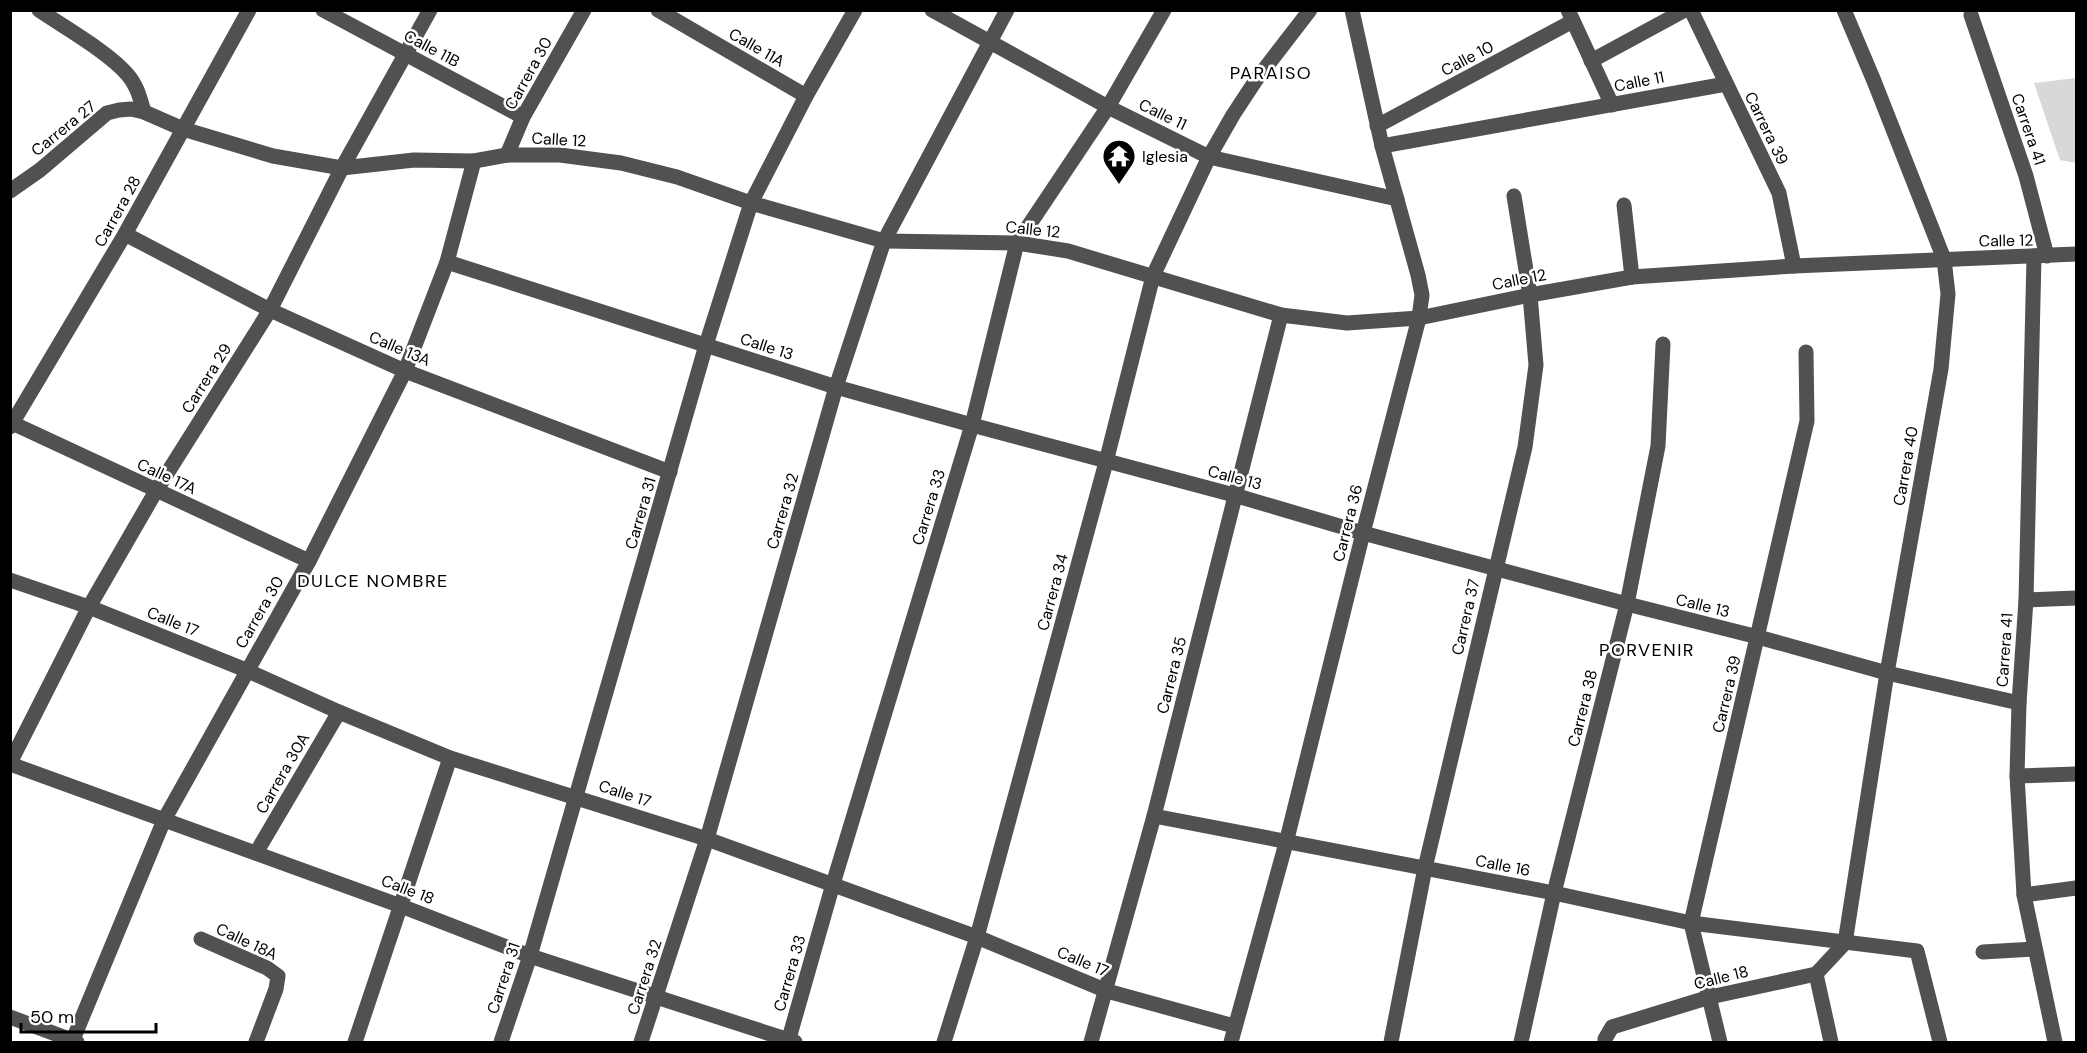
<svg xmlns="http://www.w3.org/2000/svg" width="2087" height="1053" viewBox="0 0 2087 1053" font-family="'DM Sans',sans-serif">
<rect width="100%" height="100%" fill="#fff"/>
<polygon fill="#d8d8d8" points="2076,78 2076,163 2060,160 2034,83"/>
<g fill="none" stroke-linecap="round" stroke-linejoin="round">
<g stroke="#515151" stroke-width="15">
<path d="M39,10C64,27 108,52 127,74C137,85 140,98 144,112"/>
<polyline points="323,10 523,117"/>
<polyline points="658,10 806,96"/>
<polyline points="932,10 1108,107 1209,157 1397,199"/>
<polyline points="1568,10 1612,105"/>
<polyline points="1691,10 1779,193 1794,266"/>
<polyline points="1844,10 1874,81 1944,259 1948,294 1941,369 1887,673 1845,943"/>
<polyline points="1971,15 2026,176 2047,256"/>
<polyline points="1591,61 1685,10"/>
<polyline points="1377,126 1573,21"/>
<polyline points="1382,146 1726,84"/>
<polyline points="507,155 523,117 584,10"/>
<polyline points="10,191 40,170 107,113 119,110 131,109 144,112 183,129 273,156 342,168 414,160 474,161 507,155 560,155 621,163 677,177 751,203 884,241 1017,243 1068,251 1281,315 1347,323 1419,318 1530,295 1632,277 1794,266 2076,254"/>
<polyline points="1624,205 1632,277"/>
<polyline points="125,234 270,310 405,371 670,472"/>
<polyline points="2034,257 2026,600 2019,703 2017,776 2024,895 2055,1042"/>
<polyline points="447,262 836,387 972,425 1234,495 1363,533 1627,604 1758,637 1887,673 2019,703"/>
<polyline points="10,422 309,561"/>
<polyline points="10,427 125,234 249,10"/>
<polyline points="10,580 89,607 246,670 339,712 450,758 707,839 977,937 1107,991 1234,1026"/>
<polyline points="2026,600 2076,598"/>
<polyline points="10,763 89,607 156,491 270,310 342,168 430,10"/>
<polyline points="10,764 401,906 530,956 795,1042"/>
<polyline points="2017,776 2076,774"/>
<polyline points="1154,816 1554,893 1691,923 1917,951 1940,1042"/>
<polyline points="256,853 339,712"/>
<polyline points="2024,895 2076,888"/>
<polyline points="201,939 267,968 278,976 276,989 256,1042"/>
<polyline points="1983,952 2035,949"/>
<polyline points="1816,974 1831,1042"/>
<polyline points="10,1017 77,1042"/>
<polyline points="72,1042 164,820 309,561 405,371 447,262 474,161"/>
<polyline points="355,1042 450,758"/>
<polyline points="501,1042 530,956 706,345 751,203 806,96 855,10"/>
<polyline points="641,1042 707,839 836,387 884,241 1007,10"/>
<polyline points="788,1042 833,884 972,425 1017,243 1108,107 1164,10"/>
<polyline points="944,1042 977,937 1106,462 1153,276 1209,157 1233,115 1256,80 1310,10"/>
<polyline points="1091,1042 1154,816 1281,315"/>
<polyline points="1231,1042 1286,843 1363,533 1419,318 1422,295 1418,275 1382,146 1352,10"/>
<polyline points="1391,1042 1425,868 1525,447 1536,365 1530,295 1514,196"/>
<polyline points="1521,1042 1554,893 1627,604 1658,446 1663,344"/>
<polyline points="1605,1042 1605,1039 1612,1027 1710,997 1816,974 1845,943"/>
<polyline points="1720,1042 1691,923 1807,421 1806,352"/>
</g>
</g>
<defs>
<symbol id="temple-pin" viewBox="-11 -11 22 30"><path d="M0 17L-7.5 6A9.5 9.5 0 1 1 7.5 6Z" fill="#000" stroke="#fff"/><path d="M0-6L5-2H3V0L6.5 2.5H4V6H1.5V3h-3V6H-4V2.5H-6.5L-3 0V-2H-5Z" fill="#fff"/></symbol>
</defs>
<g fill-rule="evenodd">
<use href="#temple-pin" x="1100" y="137" width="38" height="52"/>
</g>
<g text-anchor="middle" stroke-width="5" stroke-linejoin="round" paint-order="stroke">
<g font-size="16" fill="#000" stroke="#fff">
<text transform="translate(757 47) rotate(30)" y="6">Calle 11A</text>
<text transform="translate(432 48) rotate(28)" y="6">Calle 11B</text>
<text transform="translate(1467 58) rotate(-28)" y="6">Calle 10</text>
<text transform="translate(528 73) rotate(-61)" y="6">Carrera 30</text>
<text transform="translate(1639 81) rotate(-11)" y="6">Calle 11</text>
<text transform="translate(1163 114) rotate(26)" y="6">Calle 11</text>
<text transform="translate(63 128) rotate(-39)" y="6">Carrera 27</text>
<text transform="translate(1767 128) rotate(64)" y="6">Carrera 39</text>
<text transform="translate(2029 129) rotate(71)" y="6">Carrera 41</text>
<text transform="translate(559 139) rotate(3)" y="6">Calle 12</text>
<text transform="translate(117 211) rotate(-61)" y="6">Carrera 28</text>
<text transform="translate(1033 229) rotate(6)" y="6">Calle 12</text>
<text transform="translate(2006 240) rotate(-1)" y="6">Calle 12</text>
<text transform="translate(1519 279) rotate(-11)" y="6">Calle 12</text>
<text transform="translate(767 346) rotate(18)" y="6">Calle 13</text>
<text transform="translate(400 348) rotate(23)" y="6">Calle 13A</text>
<text transform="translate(206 378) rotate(-58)" y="6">Carrera 29</text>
<text transform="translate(1905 466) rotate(-80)" y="6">Carrera 40</text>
<text transform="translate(167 476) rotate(25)" y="6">Calle 17A</text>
<text transform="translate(1235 477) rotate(15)" y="6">Calle 13</text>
<text transform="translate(928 507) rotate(-73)" y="6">Carrera 33</text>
<text transform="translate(782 511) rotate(-74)" y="6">Carrera 32</text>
<text transform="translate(640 513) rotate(-74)" y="6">Carrera 31</text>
<text transform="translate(1347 523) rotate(-76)" y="6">Carrera 36</text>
<text transform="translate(1052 592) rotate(-75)" y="6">Carrera 34</text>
<text transform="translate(1703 605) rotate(14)" y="6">Calle 13</text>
<text transform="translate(259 612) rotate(-60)" y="6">Carrera 30</text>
<text transform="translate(1465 617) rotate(-77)" y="6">Carrera 37</text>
<text transform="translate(173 621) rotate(22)" y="6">Calle 17</text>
<text transform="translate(2004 650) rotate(-86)" y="6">Carrera 41</text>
<text transform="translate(1171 675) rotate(-76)" y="6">Carrera 35</text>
<text transform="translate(1726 694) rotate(-77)" y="6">Carrera 39</text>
<text transform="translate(1582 708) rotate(-76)" y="6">Carrera 38</text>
<text transform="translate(282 773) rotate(-60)" y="6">Carrera 30A</text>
<text transform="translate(625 793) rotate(18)" y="6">Calle 17</text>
<text transform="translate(1503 865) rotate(11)" y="6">Calle 16</text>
<text transform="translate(408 889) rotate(21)" y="6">Calle 18</text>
<text transform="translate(247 941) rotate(25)" y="6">Calle 18A</text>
<text transform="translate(1083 961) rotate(23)" y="6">Calle 17</text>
<text transform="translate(789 973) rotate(-74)" y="6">Carrera 33</text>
<text transform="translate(644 977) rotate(-72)" y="6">Carrera 32</text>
<text transform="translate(1721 977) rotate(-14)" y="6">Calle 18</text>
<text transform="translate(503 978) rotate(-72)" y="6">Carrera 31</text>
</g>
<g font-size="16" fill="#000" stroke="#fff" text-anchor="start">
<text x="1142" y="162">Iglesia</text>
</g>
<g font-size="18" letter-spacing="1.5" fill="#000" stroke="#fff">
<text x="1271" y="79">PARAISO</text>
<text x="373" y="587">DULCE NOMBRE</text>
<text x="1647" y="656">PORVENIR</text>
</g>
</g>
<rect width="2087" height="1053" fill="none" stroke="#000000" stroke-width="24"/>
<path d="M21 1023v9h135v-9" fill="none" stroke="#000000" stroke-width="3"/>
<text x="30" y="1023" font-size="18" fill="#000000" stroke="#ffffff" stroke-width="4.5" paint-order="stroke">50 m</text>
</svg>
